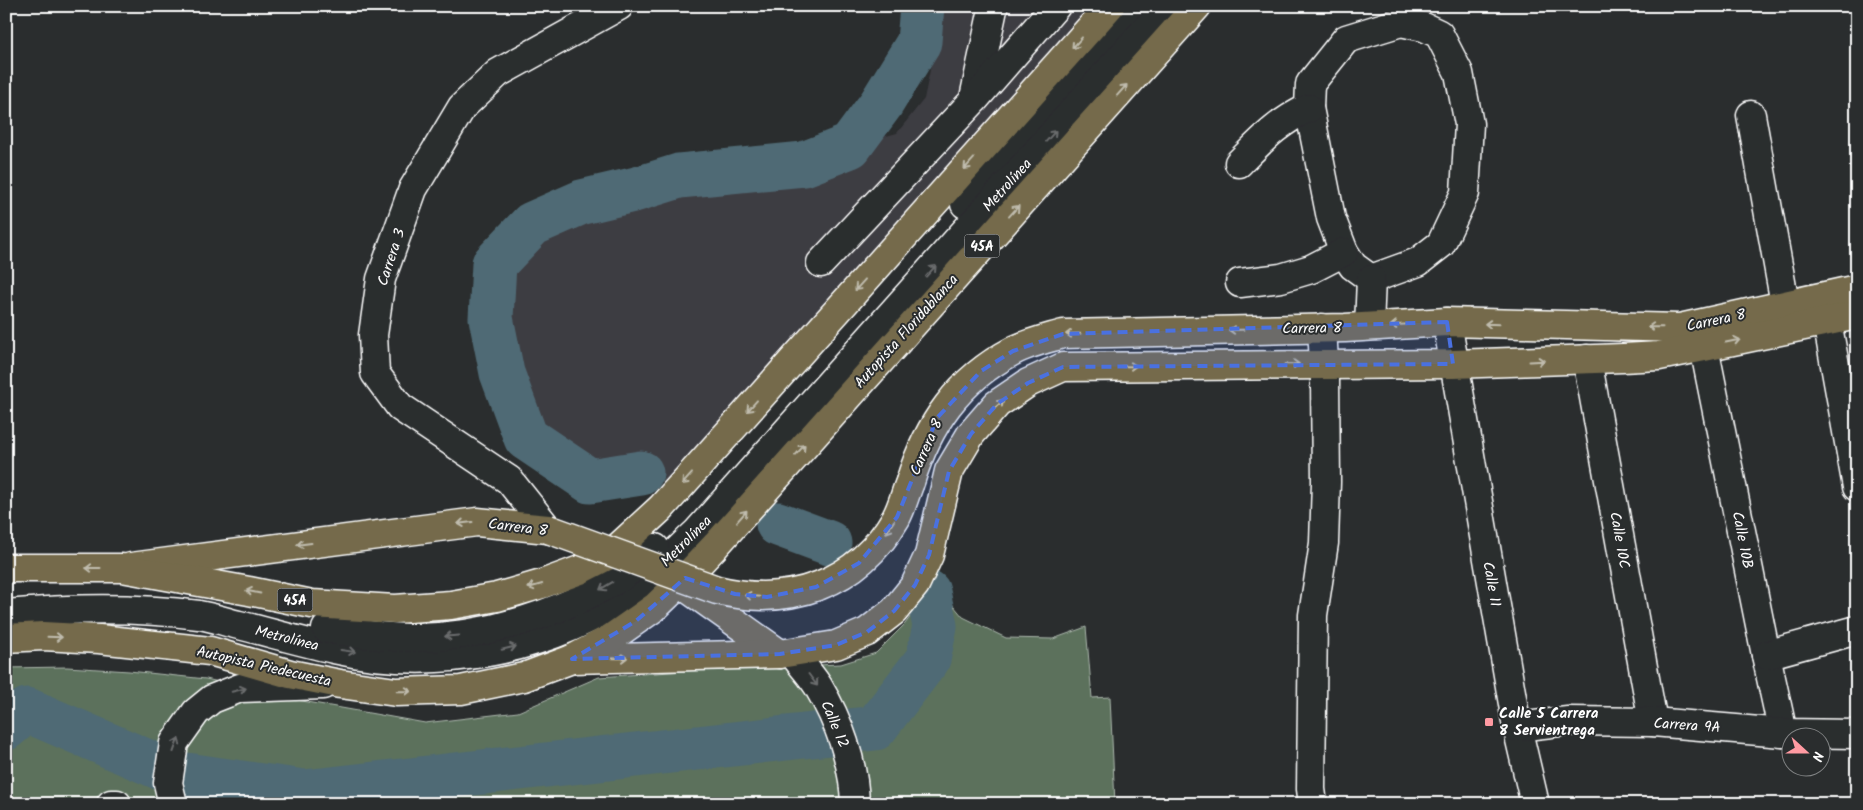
<svg xmlns="http://www.w3.org/2000/svg" width="1863" height="810" viewBox="0 0 1863 810" font-family="Kalam,sans-serif">
<rect width="100%" height="100%" fill="#2a2d2e"/>
<filter id="ink" filterUnits="userSpaceOnUse"><feTurbulence type="fractalNoise" baseFrequency=".02" numOctaves="2"/><feDisplacementMap in="SourceGraphic" scale="10" xChannelSelector="R" yChannelSelector="G"/><feConvolveMatrix kernelMatrix="1 2 1 2 8 2 1 2 1" color-interpolation-filters="sRGB"/></filter>
<g filter="url(#ink)">
<polygon fill="#3e3c42" points="945,6 1091,6 665,482 641,474 590,481 526,438 502,373 491,318 494,264 532,224 582,202 637,189 679,176 804,164 847,147 897,133 924,99 939,27"/>
<polygon fill="#5b715c" stroke="#adb8ae" points="935,583 963,617 1006,638 1053,639 1086,627 1092,698 1110,697 1115,804 6,804 6,668 67,667 129,671 206,679 291,699 425,723 518,712 599,677 699,670 841,664 876,653 905,624"/>
<g fill="none" stroke-linecap="round" stroke-linejoin="round">
<g stroke="#4f6a74" stroke-width="45">
<polyline points="641,473 590,481 526,438 502,373 491,318 494,264 532,224 582,202 637,189 679,176 804,164 850,146 881,104 919,42 922,6"/>
<polyline points="778,524 829,543"/>
<polyline points="6,728 27,710 173,773 304,792 875,728 928,659 935,626 928,592"/>
</g>
<defs>
<g id="minor">
<polygon points="1401,22 1424,27 1439,34 1459,73 1469,124 1465,193 1441,244 1418,262 1371,279 1353,266 1344,252 1331,218 1309,108 1310,84 1346,39"/>
<polyline points="974,98 993,9"/>
<polyline points="1751,115 1785,304"/>
<path d="M1239,163C1262,140 1278,122 1309,108"/>
<polyline points="965,204 1137,6"/>
<polyline points="821,263 974,100 1056,6"/>
<polyline points="1240,283 1281,278 1311,269 1344,252"/>
<polyline points="1827,321 1857,487"/>
<polyline points="1447,322 1517,727 1535,804"/>
<polyline points="1369,326 1371,279"/>
<polyline points="1704,347 1766,655 1783,733"/>
<polyline points="1587,359 1653,722"/>
<polyline points="548,529 509,480 400,407 375,373 373,335 381,279 413,189 462,107 498,73 619,6"/>
<path d="M6,614C71,608 135,607 199,615C212,617 226,622 239,625C271,633 302,642 334,649C438,673 550,651 637,590C644,585 650,577 656,571C670,558 683,545 697,532L1166,6"/>
<path d="M326,629C356,634 387,638 417,638C474,637 528,623 580,599C597,591 614,583 630,571C639,564 647,555 655,548"/>
<path d="M792,653C801,664 811,675 818,686C839,721 854,763 855,804"/>
<polyline points="1766,655 1857,630"/>
<polyline points="1517,727 1568,721 1653,722 1783,733 1857,734"/>
<polyline points="111,804 117,804"/>
<polyline points="173,804 168,783 174,743 196,712 212,699 240,688 323,685"/>
<polyline points="1313,804 1311,789 1313,615 1324,543 1326,482 1325,380 1322,328"/>
</g>
<g id="major">
<path d="M910,482C928,424 958,380 1013,351C1028,343 1046,339 1063,334L1345,328L1447,322L1680,328L1857,289"/>
<polyline points="131,567 477,522 548,529"/>
<polyline points="680,583 780,654"/>
<polyline points="572,659 780,654 836,645 867,632 894,611 915,585 929,555 949,471 971,434 997,404 1028,383 1063,367 1453,364 1623,358 1659,356 1704,347 1857,315"/>
</g>
<g id="highway">
<polyline points="6,568 122,568 249,591 312,604 395,609 451,605 497,597 542,584 580,570 611,554 661,508 1110,6"/>
<polyline points="6,638 43,636 99,639 210,651 290,674 340,684 396,692 461,690 524,677 572,659 611,638 655,607 680,583 716,545 1197,6"/>
</g>
</defs>
<use href="#minor" stroke="#fff" stroke-width="31"/>
<use href="#major" stroke="#fff" stroke-width="31"/>
<use href="#highway" stroke="#fff" stroke-width="31"/>
<use href="#minor" stroke="#2a2d2e" stroke-width="28"/>
<use href="#major" stroke="#746b4b" stroke-width="28"/>
<use href="#highway" stroke="#746b4b" stroke-width="28"/>
<defs>
<path id="major-bridge" d="M548,529L717,590C789,608 858,584 896,518C902,507 905,494 910,482"/>
</defs>
<use href="#major-bridge" stroke="#fff" stroke-width="31" stroke-linecap="butt"/>
<use href="#major-bridge" stroke="#746b4b" stroke-width="28"/>
</g>
<defs><path id="oneway-shaft" d="M-6 0H5M1.5-3L5.5 0L1.5 3" fill="none" stroke-width="1.6" stroke-linecap="round" stroke-linejoin="round" transform="scale(1.25)"/></defs>
<g stroke="#c0bcae">
<use href="#oneway-shaft" transform="translate(1077 43) rotate(132)"/>
<use href="#oneway-shaft" transform="translate(1122 90) rotate(-48)"/>
<use href="#oneway-shaft" transform="translate(969 164) rotate(132)"/>
<use href="#oneway-shaft" transform="translate(1014 211) rotate(-48)"/>
<use href="#oneway-shaft" transform="translate(860 285) rotate(132)"/>
<use href="#oneway-shaft" transform="translate(1492 324) rotate(-178)"/>
<use href="#oneway-shaft" transform="translate(1398 325) rotate(177)"/>
<use href="#oneway-shaft" transform="translate(1655 327) rotate(-179)"/>
<use href="#oneway-shaft" transform="translate(1236 330) rotate(179)"/>
<use href="#oneway-shaft" transform="translate(1073 334) rotate(179)"/>
<use href="#oneway-shaft" transform="translate(1733 341) rotate(-12)"/>
<use href="#oneway-shaft" transform="translate(1537 361) rotate(-3)"/>
<use href="#oneway-shaft" transform="translate(1292 364) rotate(-1)"/>
<use href="#oneway-shaft" transform="translate(1129 366) rotate(-1)"/>
<use href="#oneway-shaft" transform="translate(998 405) rotate(-41)"/>
<use href="#oneway-shaft" transform="translate(752 406) rotate(132)"/>
<use href="#oneway-shaft" transform="translate(800 450) rotate(-48)"/>
<use href="#oneway-shaft" transform="translate(687 479) rotate(132)"/>
<use href="#oneway-shaft" transform="translate(742 516) rotate(-49)"/>
<use href="#oneway-shaft" transform="translate(465 523) rotate(173)"/>
<use href="#oneway-shaft" transform="translate(890 527) rotate(123)"/>
<use href="#oneway-shaft" transform="translate(304 544) rotate(173)"/>
<use href="#oneway-shaft" transform="translate(93 568) rotate(-180)"/>
<use href="#oneway-shaft" transform="translate(535 586) rotate(164)"/>
<use href="#oneway-shaft" transform="translate(253 592) rotate(-168)"/>
<use href="#oneway-shaft" transform="translate(752 596) rotate(-175)"/>
<use href="#oneway-shaft" transform="translate(55 637) rotate(2)"/>
<use href="#oneway-shaft" transform="translate(620 658) rotate(-1)"/>
<use href="#oneway-shaft" transform="translate(404 691) rotate(-1)"/>
</g>
<g stroke="#6a6c6d">
<use href="#oneway-shaft" transform="translate(1051 136) rotate(-48)"/>
<use href="#oneway-shaft" transform="translate(931 271) rotate(-48)"/>
<use href="#oneway-shaft" transform="translate(606 586) rotate(149)"/>
<use href="#oneway-shaft" transform="translate(452 636) rotate(176)"/>
<use href="#oneway-shaft" transform="translate(509 648) rotate(-13)"/>
<use href="#oneway-shaft" transform="translate(348 651) rotate(8)"/>
<use href="#oneway-shaft" transform="translate(813 680) rotate(53)"/>
<use href="#oneway-shaft" transform="translate(239 690) rotate(-13)"/>
<use href="#oneway-shaft" transform="translate(176 745) rotate(-70)"/>
</g>
</g>
<path fill="#4a71e0" fill-opacity="0.2" stroke="#4a71e0" stroke-width="4" stroke-dasharray="10 6" stroke-linejoin="round" d="M1447,322L1453,364L1063,367L1028,383L997,404L971,434L949,471L929,555L915,585L894,611L867,632L836,645L780,654L572,659L636,621L685,578L735,594L767,597L816,587L859,563L897,517L937,418L981,371L1013,351L1063,334Z"/>
<rect fill="#ff9aa2" stroke="#2a2d2e" stroke-width="2" x="1484" y="717" width="10" height="10" rx="2.5"/>
<g text-anchor="middle" stroke-width="4" stroke-linejoin="round" paint-order="stroke">
<g fill="#2a2d2e" stroke="#bfc0c0" stroke-width="1">
<rect x="964.5" y="234.5" width="35" height="23" rx="4"/>
<rect x="277.5" y="588.5" width="35" height="23" rx="4"/>
</g>
<g font-size="14" font-weight="bold" fill="#fff">
<text x="982" y="251">45A</text>
<text x="295" y="605">45A</text>
</g>
<g font-size="15" fill="#fff" stroke="#2a2d2e">
<text transform="translate(1007 185) rotate(-48)" y="5">Metrolínea</text>
<text transform="translate(391 257) rotate(-72)" y="5">Carrera 3</text>
<text transform="translate(1716 320) rotate(-12)" y="5">Carrera 8</text>
<text transform="translate(1312 328) rotate(-1)" y="5">Carrera 8</text>
<text transform="translate(906 331) rotate(-48)" y="5">Autopista Floridablanca</text>
<text transform="translate(926 447) rotate(-66)" y="5">Carrera 8</text>
<text transform="translate(518 527) rotate(7)" y="5">Carrera 8</text>
<text transform="translate(1620 540) rotate(80)" y="5">Calle 10C</text>
<text transform="translate(1743 540) rotate(79)" y="5">Calle 10B</text>
<text transform="translate(686 541) rotate(-45)" y="5">Metrolínea</text>
<text transform="translate(1492 584) rotate(80)" y="5">Calle 11</text>
<text transform="translate(287 638) rotate(14)" y="5">Metrolínea</text>
<text transform="translate(264 666) rotate(13)" y="5">Autopista Piedecuesta</text>
<text transform="translate(835 724) rotate(67)" y="5">Calle 12</text>
<text transform="translate(1687 725) rotate(4)" y="5">Carrera 9A</text>
</g>
<g font-size="15" font-weight="bold" fill="#fff" stroke="#2a2d2e" text-anchor="start">
<text x="1499" y="718">Calle 5 Carrera<tspan x="1499" dy="17">8 Servientrega</tspan></text>
</g>
</g>
<rect width="1863" height="810" fill="none" stroke="#2a2d2e" stroke-width="25"/>
<rect x="12" y="12" width="1838" height="785" fill="none" stroke="#fff" stroke-width="2" filter="url(#ink)"/>
<g transform="translate(1806 752) rotate(111)"><circle r="24" fill="#2a2d2e" stroke="#7f8182"/>
<path d="M0-4L9 19L0 12L-9 19Z" fill="#ff9aa2"/>
<text y="-8" font-size="14" font-weight="bold" text-anchor="middle" fill="#ffffff">N</text>
</g>
</svg>
